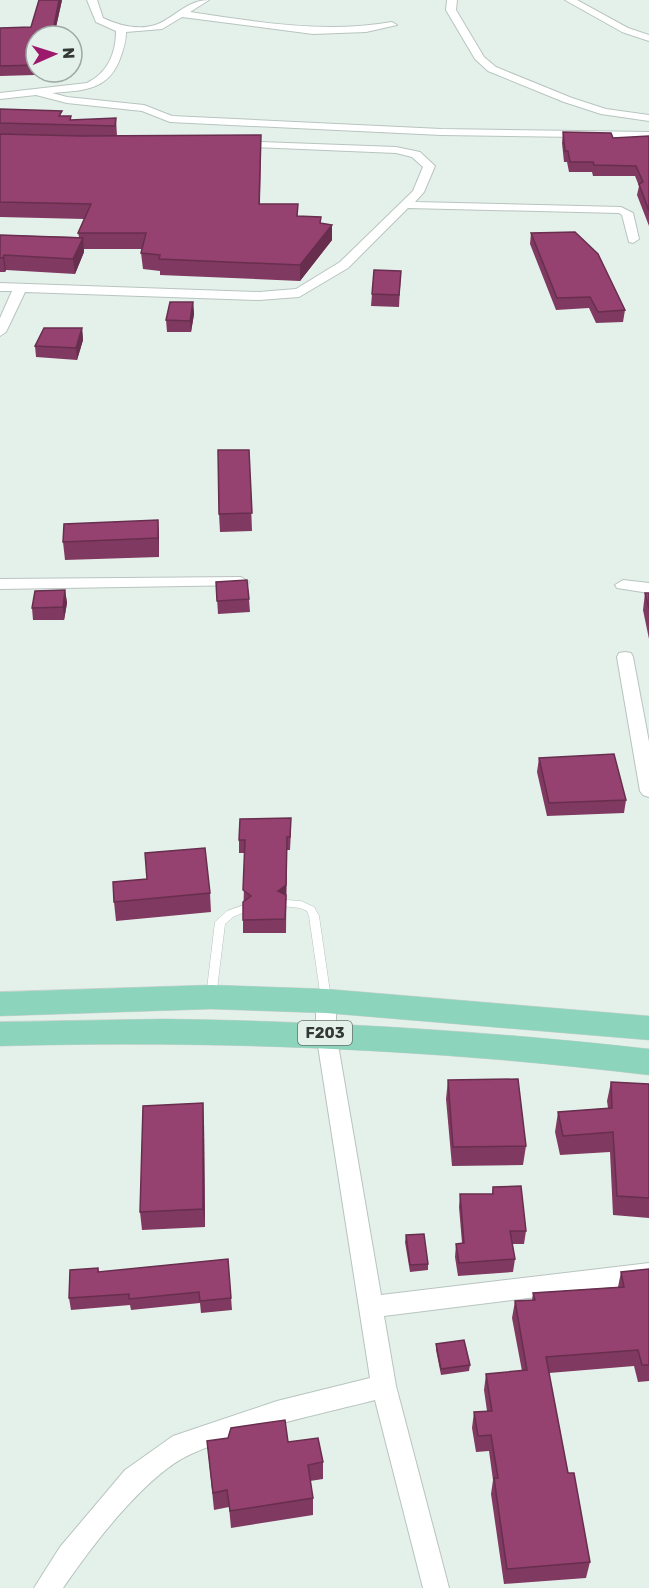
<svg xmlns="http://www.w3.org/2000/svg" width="649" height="1588" viewBox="0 0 649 1588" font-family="Rubik,sans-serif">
<rect width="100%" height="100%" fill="#e4f1eb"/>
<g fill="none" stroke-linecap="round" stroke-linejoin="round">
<defs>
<g id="lane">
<polygon points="286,900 301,901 314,907 319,916 331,999 330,1002 326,1003 322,1002 321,999 309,916 307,911 300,908 283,906 281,904 283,902"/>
<polygon points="244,905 247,907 249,909 247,911 233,917 225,924 216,997 215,1000 211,1001 207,1000 206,997 215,922 227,911"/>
</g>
<g id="street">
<path d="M87,0H97L103,18C120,26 140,31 158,24C176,16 188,0 209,0L190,12C258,22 323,34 392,22L397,25L366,32L313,34L182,17L162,29L126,32C126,41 124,47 121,56C109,91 85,90 52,93L67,97L144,105L172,116L441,129L649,132V138L441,135L170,122L142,111L67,103L36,95L0,99V93L87,83C107,73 116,54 116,31L96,22Z"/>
<polygon points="447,0 457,0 456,10 484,57 496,67 572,98 606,109 649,115 649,121 601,114 564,102 488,71 475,59 446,10"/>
<polygon points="565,0 577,0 628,28 649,35 649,41 622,32"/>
<polygon points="237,141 396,147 420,152 435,166 424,192 415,202 621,207 633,213 639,239 633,243 629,242 622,215 619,213 408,208 348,268 299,297 259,300 25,292 6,332 0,336 0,318 12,291 0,291 0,283 259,292 296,289 340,262 413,191 423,167 412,157 396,153 233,146 232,144"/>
<polygon points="241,577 249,582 247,585 0,589 0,579"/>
<polygon points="623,580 649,583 649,593 617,588 615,585"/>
<polygon points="625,652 631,653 633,657 649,742 649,797 643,795 640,791 617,657 619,653"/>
<path d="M326,993L333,995L336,1001V1033L381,1295L649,1263V1283L384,1316L396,1386L449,1588H423L375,1400C316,1415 247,1429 191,1454C146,1474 91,1547 63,1588H34L60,1547L125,1470L173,1436L277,1401L370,1378L316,1033V1001L319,995Z"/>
</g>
<g id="primary">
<polygon points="211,985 326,989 649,1016 649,1040 326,1013 211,1009 0,1016 0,992"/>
<path d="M163,1019C326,1021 487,1031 649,1049V1075C433,1049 218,1040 0,1046V1022Z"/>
</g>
</defs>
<use href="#lane" stroke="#b8c4bf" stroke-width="1"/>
<use href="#street" stroke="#b8c4bf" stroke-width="2"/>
<use href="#primary" stroke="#cecfcf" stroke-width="1"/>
<use href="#lane" fill="#fff" fill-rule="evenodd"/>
<use href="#street" fill="#fff" fill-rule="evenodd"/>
<use href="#primary" fill="#8cd4bc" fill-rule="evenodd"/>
</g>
<g fill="#803960">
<polygon points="62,0 54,36 36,36 36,72 71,72 70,74 0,76 0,28 31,27"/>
<polygon points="0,109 62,116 72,120 116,118 117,136 261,149 260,204 321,223 332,225 332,240 300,281 160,275 160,271 143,269 141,253 142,249 84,249 84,252 75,274 6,270 5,272 0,272 0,235 79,237 78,233 84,219 0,217"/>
<polygon points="563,132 613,138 649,136 649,226 637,195 639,186 635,176 593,176 592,172 569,172 567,162 564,162 562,143"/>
<polygon points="531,233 625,310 623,322 596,323 589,308 556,310 530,244"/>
<polygon points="401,271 399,307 371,306 372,294"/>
<polygon points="193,302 194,314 191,332 167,332 166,320"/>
<polygon points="82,328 83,340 77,360 36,357 35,346"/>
<polygon points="249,450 252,531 220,532 219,514"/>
<polygon points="158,520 159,538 159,557 65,560 63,542"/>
<polygon points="216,582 249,599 250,612 218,614"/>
<polygon points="65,590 67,603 64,620 33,620 32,608"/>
<polygon points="645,593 649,593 649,639 643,610"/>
<polygon points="539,758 626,800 624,813 547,816 537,772"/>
<polygon points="291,831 290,850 287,850 286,933 243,933 243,920 245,853 239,853 239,840"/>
<polygon points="210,893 211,912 116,921 114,902"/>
<polygon points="448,1080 526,1146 523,1165 452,1166 446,1099"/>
<polygon points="611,1082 649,1084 649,1218 613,1215 610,1152 560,1155 555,1132 558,1112 608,1108 607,1101"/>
<polygon points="204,1122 205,1227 142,1230 140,1212"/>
<polygon points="493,1187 526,1231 524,1244 512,1244 515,1259 513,1272 458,1276 455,1257 456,1244 462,1243 459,1207 460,1194 492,1194"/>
<polygon points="406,1235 428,1264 428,1270 410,1272 405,1242"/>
<polygon points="228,1259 232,1310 201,1313 200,1303 131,1310 130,1305 71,1310 69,1298 98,1268 99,1272"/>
<polygon points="649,1269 649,1381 638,1382 634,1366 549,1373 568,1473 590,1562 586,1578 504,1584 491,1494 493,1480 489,1451 476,1452 472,1428 474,1412 487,1411 484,1390 486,1374 522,1371 512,1318 515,1301 532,1300 533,1293 618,1287 621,1272"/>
<polygon points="436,1344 470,1365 469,1371 441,1375 436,1350"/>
<polygon points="207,1441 288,1442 323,1462 323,1479 310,1481 313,1498 313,1515 231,1528 229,1507 214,1510"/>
</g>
<g fill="#682e4e">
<polygon points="59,0 62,0 54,36 52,36"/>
<polygon points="74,40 74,50 72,64 72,49"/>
<polygon points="332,225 332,240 300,281 300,265"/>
<polygon points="83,238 84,252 75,274 73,259"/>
<polygon points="4,255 6,270 5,272 3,258"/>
<polygon points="193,302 194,314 191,332 190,321"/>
<polygon points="82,328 83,340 77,360 76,348"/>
<polygon points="158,520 159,538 159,557 158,538"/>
<polygon points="65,590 67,603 64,620 63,607"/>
<polygon points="287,837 286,898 286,933 286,898 278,891"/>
<polygon points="203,1103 204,1122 205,1227 203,1209"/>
</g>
<g fill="#954270" stroke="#682e4e" stroke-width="1.5">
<polygon points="39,0 59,0 52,36 36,36 36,65 0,66 0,28 31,27"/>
<polygon points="0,109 62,111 59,116 71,116 70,120 116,118 115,126 0,123"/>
<polygon points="563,132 611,133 613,138 649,136 649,211 639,184 643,182 636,166 594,165 593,162 570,162 568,151 565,151"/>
<polygon points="0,134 81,136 261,135 259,204 298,204 297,216 321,217 320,223 332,225 300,265 159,259 160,255 141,253 146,233 78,233 91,204 0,202"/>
<polygon points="575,232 598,254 625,310 598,312 590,297 557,298 531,233"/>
<polygon points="0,235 83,238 73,259 4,255 3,258 0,258"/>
<polygon points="374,270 401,271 399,295 372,294"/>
<polygon points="170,302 193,302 190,321 166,320"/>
<polygon points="44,328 82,328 76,348 35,346"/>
<polygon points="218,450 249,450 252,513 219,514"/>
<polygon points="158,520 158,538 63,542 64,524"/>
<polygon points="247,580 249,599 217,601 216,582"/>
<polygon points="65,590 63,607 32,608 35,591"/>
<polygon points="645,593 649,593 649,609"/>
<polygon points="614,754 626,800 549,803 539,758"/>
<polygon points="291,818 290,837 287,837 286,885 278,891 286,895 285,919 243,920 243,902 251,896 243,890 245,840 239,840 240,819"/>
<polygon points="205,848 210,893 114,902 113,882 147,879 145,853"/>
<polygon points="518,1079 526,1146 453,1147 448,1080"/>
<polygon points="611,1082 649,1084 649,1198 617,1196 613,1132 563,1136 558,1112 612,1108"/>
<polygon points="203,1103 203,1209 140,1212 143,1106"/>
<polygon points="521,1186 526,1231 510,1231 515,1259 459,1263 456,1244 464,1243 460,1194 493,1194 493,1187"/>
<polygon points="424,1234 428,1264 410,1265 406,1235"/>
<polygon points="228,1259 231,1298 200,1301 199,1292 129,1299 129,1294 69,1298 70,1270 98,1268 98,1272"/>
<polygon points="649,1269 649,1365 642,1365 638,1350 546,1357 568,1473 574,1473 590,1562 507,1569 494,1478 498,1478 491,1435 478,1436 474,1412 492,1411 486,1374 527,1370 515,1301 535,1300 533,1293 624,1287 621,1272"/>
<polygon points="464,1340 470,1365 441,1369 436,1344"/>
<polygon points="285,1420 288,1442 318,1438 323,1462 308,1465 313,1498 230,1511 227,1490 213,1493 207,1441 228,1438 231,1428"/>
</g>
<g text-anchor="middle" stroke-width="6" stroke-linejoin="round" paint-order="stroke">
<rect fill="#e4f1eb" stroke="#68706c" stroke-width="1.5" x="298" y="1021" width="54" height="24" rx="4.5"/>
<g font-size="15" font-weight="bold" fill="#333836">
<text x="325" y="1038">F203</text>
</g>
</g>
<g transform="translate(54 54) rotate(87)"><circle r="28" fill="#e4f1eb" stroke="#9da7a3" stroke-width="1.5"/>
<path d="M0-4.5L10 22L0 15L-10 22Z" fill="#9c196c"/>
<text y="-9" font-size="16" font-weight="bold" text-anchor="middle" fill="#333836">N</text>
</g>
</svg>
